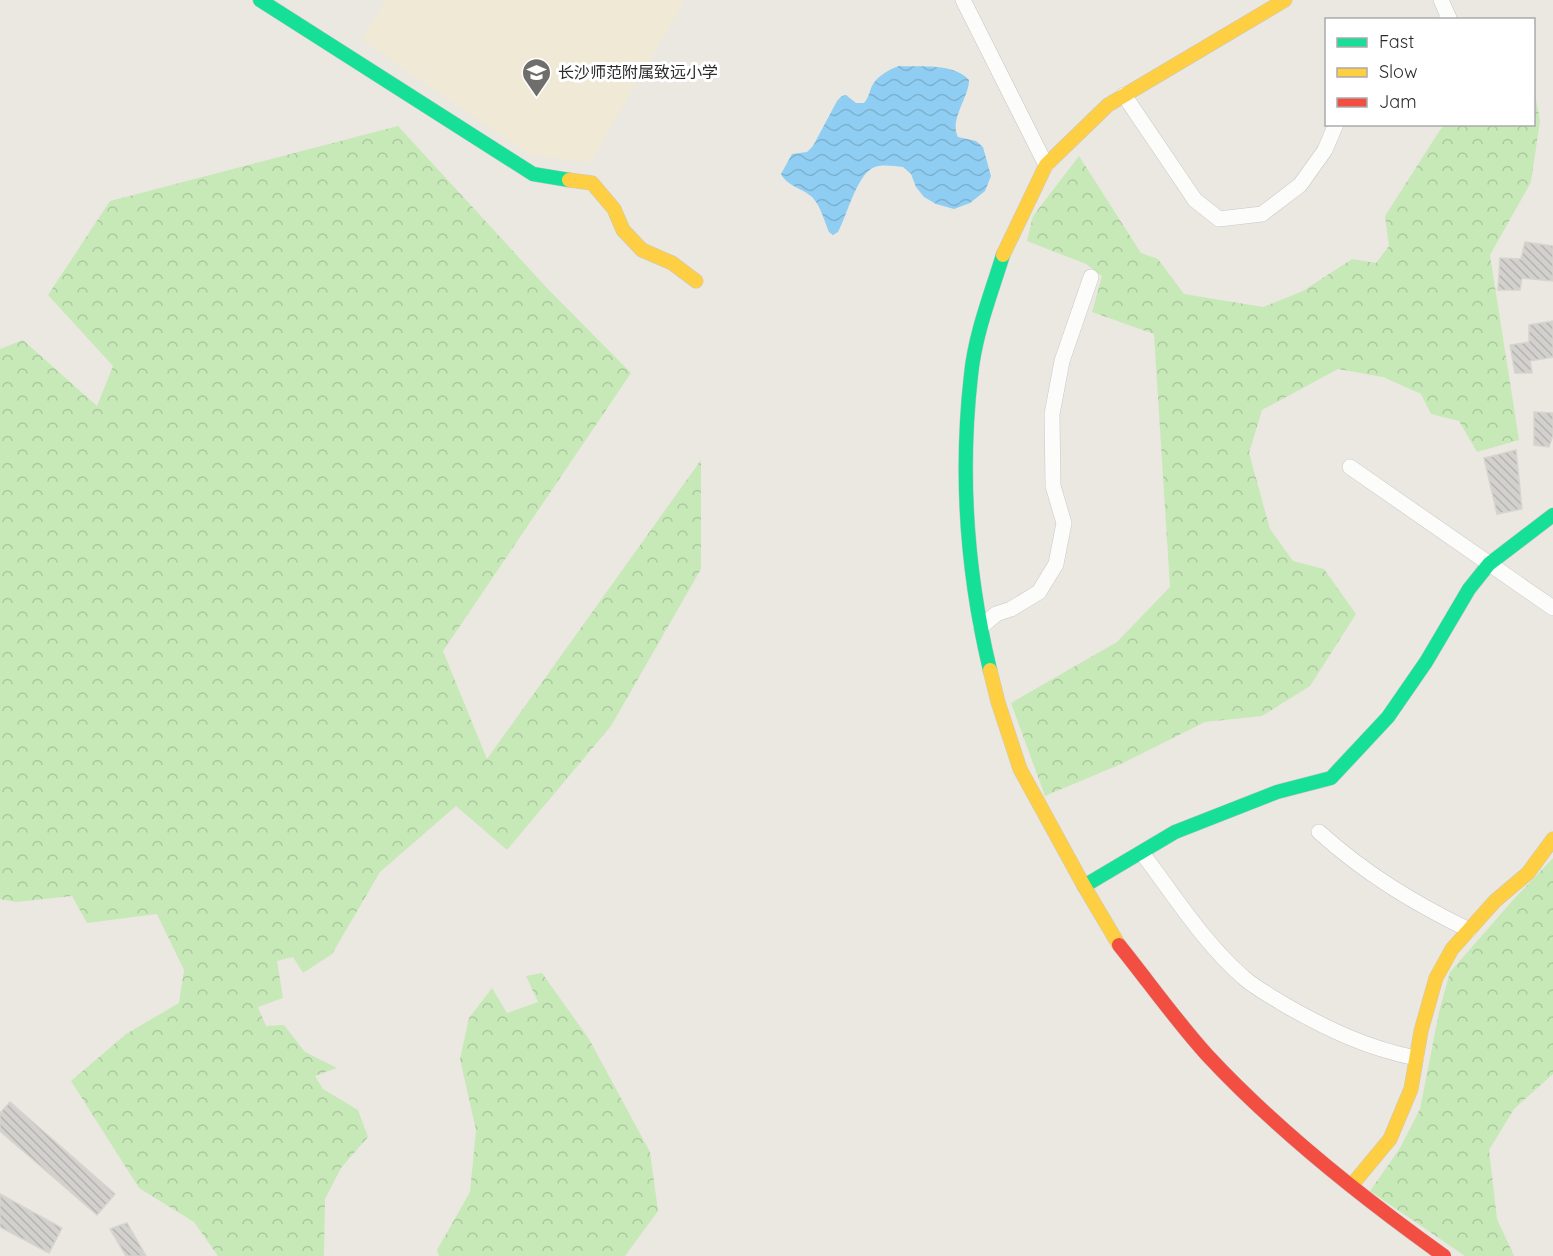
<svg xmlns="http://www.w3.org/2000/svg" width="1553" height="1256" viewBox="0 0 1553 1256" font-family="Quicksand,'Noto Sans SC',sans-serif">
<defs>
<pattern id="forest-crowns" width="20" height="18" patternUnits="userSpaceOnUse" patternTransform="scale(1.5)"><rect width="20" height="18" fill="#c7e9b8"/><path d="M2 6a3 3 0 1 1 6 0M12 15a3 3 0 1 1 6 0" fill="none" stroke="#abc89e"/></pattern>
<pattern id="water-waves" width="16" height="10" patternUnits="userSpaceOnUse" patternTransform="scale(1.5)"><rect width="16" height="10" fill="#8fcef2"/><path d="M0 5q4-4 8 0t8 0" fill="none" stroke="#7cb1d0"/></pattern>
<pattern id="building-back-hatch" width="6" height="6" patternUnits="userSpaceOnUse" patternTransform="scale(1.5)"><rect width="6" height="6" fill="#d3d1cd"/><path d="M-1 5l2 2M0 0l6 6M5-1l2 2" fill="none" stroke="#b5b4b0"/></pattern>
</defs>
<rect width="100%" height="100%" fill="#ebe8e2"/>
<polygon fill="#efe9d6" points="386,0 681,0 684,2 590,163 529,155 362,40"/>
<g fill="url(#forest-crowns)">
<polygon points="1534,89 1540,121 1531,182 1490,255 1519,440 1477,452 1459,421 1431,414 1421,394 1383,377 1338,369 1262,410 1249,453 1270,529 1293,561 1324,569 1356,614 1310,686 1262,716 1205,722 1121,764 1045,796 1011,703 1117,642 1170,587 1154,334 1092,312 1102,276 1086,264 1027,241 1033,216 1079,156 1141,253 1158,259 1184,294 1263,307 1303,291 1352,259 1376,263 1389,246 1385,216 1440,130 1445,125 1534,124"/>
<polygon points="398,126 546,287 631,373 443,651 487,759 701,460 701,569 611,726 507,850 456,806 380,872 332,954 303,973 293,957 277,961 283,998 258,1007 266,1026 284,1025 305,1052 337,1068 315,1076 323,1089 358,1110 368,1137 341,1168 325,1199 324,1256 218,1256 194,1222 139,1188 71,1081 126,1034 179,1003 184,970 157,914 87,923 72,896 16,902 0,899 0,349 23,340 97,406 113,366 48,295 110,201"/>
<polygon points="1553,858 1553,1074 1514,1109 1489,1150 1497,1219 1514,1256 1465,1256 1370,1191 1400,1148 1420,1109 1439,1012 1450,972 1513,900"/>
<polygon points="542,973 589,1039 650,1152 658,1211 625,1256 439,1256 437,1250 470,1192 476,1130 460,1059 469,1018 492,988 507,1013 538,1002 526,976"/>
</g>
<path fill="url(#water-waves)" d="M899,66C921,67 954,63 969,80C969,98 949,119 958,137L976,141L983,147L991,176L985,191L970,203L954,209L936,204L924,197L916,187L911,174L903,167C894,166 883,164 875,167C857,173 847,216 838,232L833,235L829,232C824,221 821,206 812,197C802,188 787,186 781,174L792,154L807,152L813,146L837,101L842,96L846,95L856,103H864C870,96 869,91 873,84C879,75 890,69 899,66Z"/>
<g fill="url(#building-back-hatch)" stroke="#d6d4ce" stroke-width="1.5">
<polygon points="1525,242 1553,246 1553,281 1522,278 1520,290 1498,290 1500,258 1521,259"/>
<polygon points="1553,321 1553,357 1530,361 1532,373 1515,373 1510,345 1529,342 1529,325"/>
<polygon points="1534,412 1553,413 1553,435 1549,447 1534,445"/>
<polygon points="1516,450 1522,509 1497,514 1484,458"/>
<polygon points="10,1102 115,1194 97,1215 0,1131 0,1113"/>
<polygon points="0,1194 62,1228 49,1253 0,1227"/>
<polygon points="127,1223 146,1256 126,1256 110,1229"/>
</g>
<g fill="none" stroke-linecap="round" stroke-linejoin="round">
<defs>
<g id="street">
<polyline points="963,0 1046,165"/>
<polyline points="1441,0 1449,18 1446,20"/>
<polyline points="1124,95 1195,200 1219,219 1262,214 1300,185 1325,150 1336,124"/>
<polyline points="1350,467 1553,608"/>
<polyline points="981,627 996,614 1011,609 1039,592 1056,564 1064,523 1053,486 1052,414 1062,361 1091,277"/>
<path d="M1319,832C1366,874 1412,902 1469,930"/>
<path d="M1142,853C1174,895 1203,942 1243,977C1255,988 1271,996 1285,1005C1329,1030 1367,1048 1416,1058"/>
</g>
<g id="fast">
<polyline points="260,0 533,174 569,180"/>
<path d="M990,670C967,574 960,472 971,375C975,334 991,294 1003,255"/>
<polyline points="1084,886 1175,832 1277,792 1331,778 1388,717 1426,662 1469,589 1489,564 1553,515"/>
</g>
<g id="slow">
<polyline points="569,180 592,183 614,209 623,230 642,250 672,263 696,281"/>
<polyline points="1003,255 1046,165 1108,105 1285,0"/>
<polyline points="990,670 998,702 1020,769 1084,886 1119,945"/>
<polyline points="1351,1186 1390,1139 1411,1089 1421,1031 1436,978 1452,949 1495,901 1528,873 1553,839"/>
</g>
<path id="jam" d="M1119,945C1148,981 1177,1022 1208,1056C1278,1131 1360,1196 1444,1256"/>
</defs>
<use href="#street" stroke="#c8c7c7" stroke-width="16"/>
<use href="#fast" stroke="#c8c7c7" stroke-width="15"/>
<use href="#slow" stroke="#c8c7c7" stroke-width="15"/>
<use href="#jam" stroke="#c8c7c7" stroke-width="15"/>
<use href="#street" stroke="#fcfcfb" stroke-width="15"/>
<use href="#fast" stroke="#16e098" stroke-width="14"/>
<use href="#slow" stroke="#ffcf43" stroke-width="14"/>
<use href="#jam" stroke="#f24e42" stroke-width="14"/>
</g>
<defs>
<symbol id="school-pin" viewBox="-11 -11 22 30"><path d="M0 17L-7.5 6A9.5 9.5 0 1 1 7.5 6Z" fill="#6f6e6c" stroke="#fff"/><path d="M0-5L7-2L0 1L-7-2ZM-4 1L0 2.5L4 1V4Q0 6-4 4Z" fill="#fff"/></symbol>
</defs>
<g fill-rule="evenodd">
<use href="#school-pin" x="520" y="56" width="33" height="45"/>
</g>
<g text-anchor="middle" stroke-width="6" stroke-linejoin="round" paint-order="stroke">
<g font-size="16" fill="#2c2c2c" stroke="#fff" text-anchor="start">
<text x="558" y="78">长沙师范附属致远小学</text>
</g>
</g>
<rect x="1325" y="18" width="210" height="108" fill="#ffffff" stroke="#ababab" stroke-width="1.5"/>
<rect x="1337" y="38" width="30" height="9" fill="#16e098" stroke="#ababab" stroke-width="1.5"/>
<text x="1379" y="48" font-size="18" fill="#2c2c2c">Fast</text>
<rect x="1337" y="68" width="30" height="9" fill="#ffcf43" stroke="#ababab" stroke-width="1.5"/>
<text x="1379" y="78" font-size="18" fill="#2c2c2c">Slow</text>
<rect x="1337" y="98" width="30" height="9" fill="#f24e42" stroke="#ababab" stroke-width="1.5"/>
<text x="1379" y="108" font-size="18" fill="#2c2c2c">Jam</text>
</svg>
